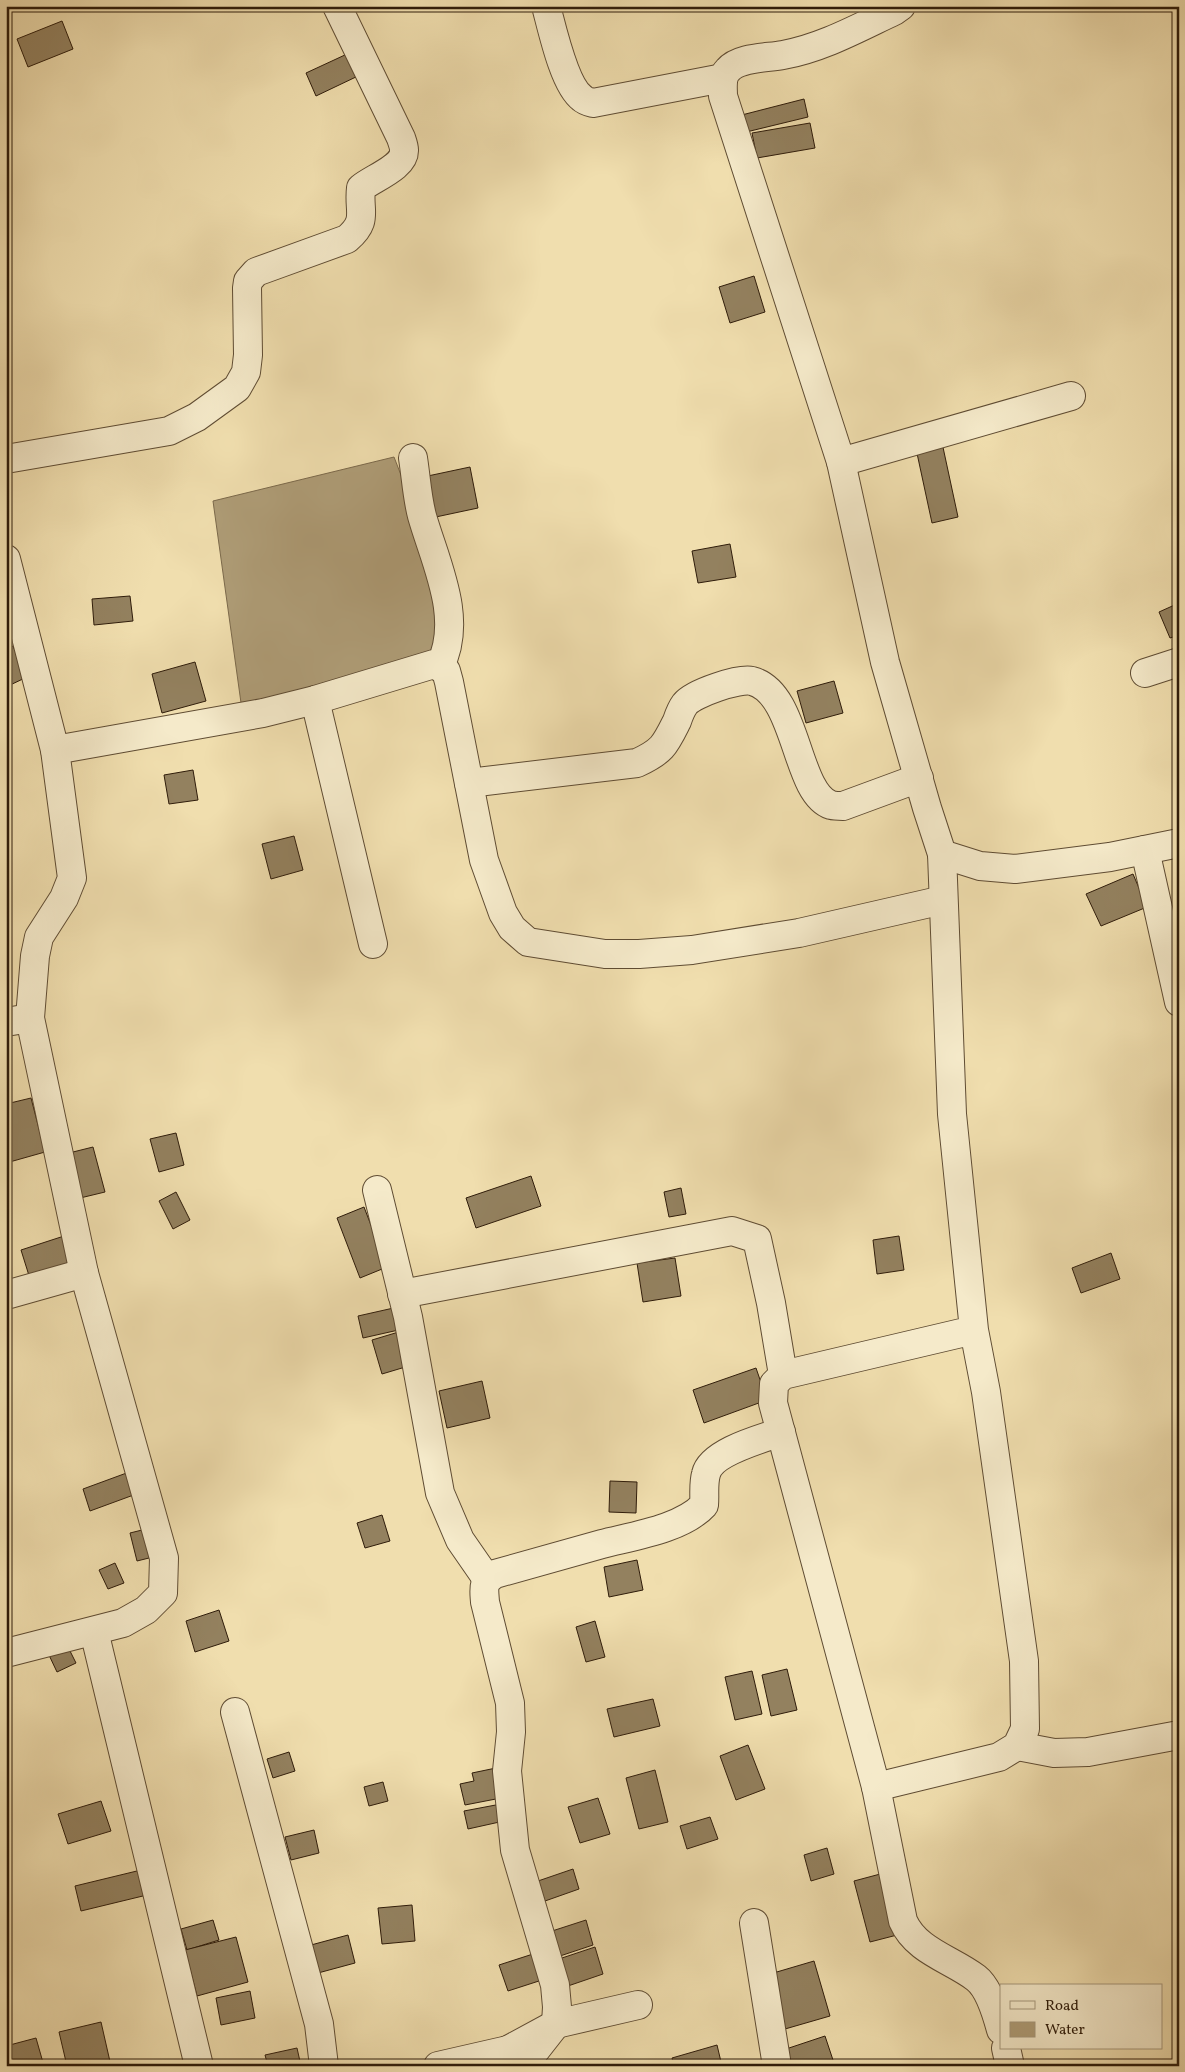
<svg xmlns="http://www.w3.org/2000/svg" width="1185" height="2072" viewBox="0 0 1185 2072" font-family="Vollkorn,serif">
<rect width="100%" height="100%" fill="#f0deae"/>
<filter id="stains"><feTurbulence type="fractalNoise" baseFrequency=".004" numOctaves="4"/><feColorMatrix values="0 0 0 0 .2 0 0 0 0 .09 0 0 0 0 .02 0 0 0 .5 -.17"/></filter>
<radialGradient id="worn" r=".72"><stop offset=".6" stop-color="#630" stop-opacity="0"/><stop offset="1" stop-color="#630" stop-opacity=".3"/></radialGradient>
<polygon fill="#ae9c76" stroke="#7b694b" points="394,457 447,594 436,653 242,710 213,501"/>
<g fill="#93815f" stroke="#2f1c0a">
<polygon points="62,21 73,49 28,67 17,39"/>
<polygon points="347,54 358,76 316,96 306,73"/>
<polygon points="804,99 808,117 738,134 734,117"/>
<polygon points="810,123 815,148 757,158 752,133"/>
<polygon points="754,276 765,312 730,323 719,287"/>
<polygon points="941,438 958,517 932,523 915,444"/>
<polygon points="470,467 478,508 431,518 423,477"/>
<polygon points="730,544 736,577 698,583 692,551"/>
<polygon points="130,596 133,621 94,625 92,599"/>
<polygon points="1179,603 1179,635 1170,638 1159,612"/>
<polygon points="13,646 27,677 8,686 6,650"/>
<polygon points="195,662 206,701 162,713 152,674"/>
<polygon points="834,681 843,713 806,723 797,691"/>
<polygon points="193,770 198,800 169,804 164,775"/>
<polygon points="294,836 303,870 271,879 262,844"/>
<polygon points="1133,874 1147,907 1101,926 1086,894"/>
<polygon points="31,1098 45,1152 6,1163 6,1104"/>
<polygon points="176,1133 184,1165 159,1172 150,1139"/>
<polygon points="93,1147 105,1192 76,1199 65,1154"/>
<polygon points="531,1176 541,1206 476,1228 466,1198"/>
<polygon points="681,1188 686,1214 669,1217 664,1192"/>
<polygon points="176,1192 190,1220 173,1229 159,1201"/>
<polygon points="364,1207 387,1267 360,1278 337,1218"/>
<polygon points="64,1236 74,1268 31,1282 21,1250"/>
<polygon points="899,1236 904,1270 877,1274 873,1240"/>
<polygon points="1111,1253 1120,1279 1081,1293 1072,1268"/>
<polygon points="675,1258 681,1296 643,1302 637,1263"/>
<polygon points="398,1307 403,1329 363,1338 358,1316"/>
<polygon points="402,1331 412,1365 382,1374 372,1340"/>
<polygon points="756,1368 767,1400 704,1423 693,1390"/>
<polygon points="482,1381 490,1418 447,1428 439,1391"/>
<polygon points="132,1471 139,1493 90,1511 83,1489"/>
<polygon points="610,1481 637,1482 636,1513 609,1512"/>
<polygon points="382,1515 390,1541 365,1548 357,1523"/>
<polygon points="154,1527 161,1555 137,1561 130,1533"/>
<polygon points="637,1560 643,1590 609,1597 604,1567"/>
<polygon points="115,1563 124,1583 108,1589 99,1570"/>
<polygon points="219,1610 229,1641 195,1652 186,1621"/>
<polygon points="595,1621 605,1657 586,1662 576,1627"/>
<polygon points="67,1645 76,1663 57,1672 48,1653"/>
<polygon points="787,1669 797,1710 771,1716 762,1675"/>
<polygon points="752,1671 762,1714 735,1720 725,1677"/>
<polygon points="653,1699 660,1726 614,1737 607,1709"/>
<polygon points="748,1745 765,1789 736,1800 720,1756"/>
<polygon points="289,1752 295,1771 273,1778 267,1759"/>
<polygon points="496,1768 501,1798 465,1805 460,1784 474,1781 472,1773"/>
<polygon points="655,1770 668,1822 639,1829 626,1778"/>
<polygon points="383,1782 388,1801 369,1806 364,1787"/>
<polygon points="598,1798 610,1834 580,1843 568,1807"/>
<polygon points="101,1801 111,1831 68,1844 58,1814"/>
<polygon points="501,1804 504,1821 468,1829 464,1811"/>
<polygon points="710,1817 718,1839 687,1849 680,1826"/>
<polygon points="314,1830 319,1853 291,1860 285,1837"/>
<polygon points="827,1848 834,1874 811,1881 804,1855"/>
<polygon points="573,1869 579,1889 545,1901 538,1881"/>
<polygon points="141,1870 147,1895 81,1911 75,1886"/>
<polygon points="884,1873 901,1934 870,1942 854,1881"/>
<polygon points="412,1905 415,1941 382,1944 378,1908"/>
<polygon points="213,1920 219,1940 187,1950 181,1929"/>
<polygon points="586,1920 593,1945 557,1957 549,1932"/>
<polygon points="348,1935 355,1963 318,1973 311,1945"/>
<polygon points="236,1937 248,1982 197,1996 185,1950"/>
<polygon points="595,1947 603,1974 565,1987 556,1960"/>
<polygon points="533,1954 542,1980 508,1991 499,1965"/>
<polygon points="814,1961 830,2016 785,2029 770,1974"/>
<polygon points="250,1991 255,2018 221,2025 216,1998"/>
<polygon points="101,2022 111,2066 67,2066 59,2032"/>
<polygon points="825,2036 835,2066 792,2066 786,2049"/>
<polygon points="36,2038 44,2066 6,2066 6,2046"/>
<polygon points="717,2045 722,2066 674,2066 672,2058"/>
<polygon points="297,2048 301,2066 268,2066 265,2055"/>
</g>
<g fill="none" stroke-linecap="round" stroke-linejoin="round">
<defs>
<g id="minor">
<path d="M546,6C552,28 564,85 582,98C585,101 589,102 593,103L723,78"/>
<path d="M901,6L894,11C858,28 822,48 783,55C767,58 739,57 728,70C721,77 723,87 723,96L841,462L885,662L927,808L942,854L980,866L1015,869L1110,857L1179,843"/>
<path d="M413,458C416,477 417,497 422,516C435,562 464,618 440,666"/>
<path d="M6,459L169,431L197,417L237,388L246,372L248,355L247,288L248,281L256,272L347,239C369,220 358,212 361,188C373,178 405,167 404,150C404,146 402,141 401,138L337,6"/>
<polyline points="841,462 1071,396"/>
<polyline points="6,559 55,750 72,878 64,898 39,937 35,956 30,1018 84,1273 164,1558 163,1593 146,1610 123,1623 6,1653"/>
<polyline points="1145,673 1179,662"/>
<polyline points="315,700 373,944"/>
<polyline points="55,750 263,713 315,700 434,664 446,671 449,682 484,860 503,913 512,928 528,942 605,954 639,954 692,950 799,933 943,900"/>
<path d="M469,783L637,763C663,751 665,745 677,721C679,715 682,708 685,704C694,693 739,678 752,681C798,693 795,793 831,805C835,806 839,806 843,806L919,778"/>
<polyline points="1145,850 1179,1002"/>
<polyline points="942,854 952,1114 974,1330 986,1392 1024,1661 1025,1729 1017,1746 999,1757 876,1787 773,1403 774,1384 783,1375 974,1330"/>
<polyline points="6,1022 30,1018"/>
<polyline points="377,1190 408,1317 440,1493 460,1540 487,1579"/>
<polyline points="402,1294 732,1231 757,1239 771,1303 783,1375"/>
<polyline points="6,1295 84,1273"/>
<polyline points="94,1631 199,2066"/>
<polyline points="235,1712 319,2024 324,2066"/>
<polyline points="1017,1746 1054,1753 1088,1752 1179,1735"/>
<path d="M876,1787L903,1921C916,1951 951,1959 976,1978C989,1988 997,2015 1001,2030"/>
<polyline points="754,1923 777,2066"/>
<polyline points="1006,2048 1010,2066"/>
<polyline points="508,2050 556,2024 638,2005"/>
<path d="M527,2061L556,2024L557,2007L555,1985L515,1850L507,1771L511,1732L510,1703L485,1602C484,1588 482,1582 495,1574C530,1564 566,1554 602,1544C633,1536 682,1529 704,1505C705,1496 703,1484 706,1474C711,1452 761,1439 781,1432"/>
<polyline points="438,2066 508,2050 519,2053 524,2058"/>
</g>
</defs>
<use href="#minor" stroke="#5f4c33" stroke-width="30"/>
<use href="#minor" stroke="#f5eaca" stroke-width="28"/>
</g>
<rect width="1185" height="2072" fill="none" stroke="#f0deae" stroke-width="25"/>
<rect x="8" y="8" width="1170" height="2057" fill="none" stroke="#2f1c0a" stroke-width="2.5"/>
<rect x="12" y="12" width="1160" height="2047" fill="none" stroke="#2f1c0a"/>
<rect x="1000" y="1984" width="162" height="65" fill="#f5eaca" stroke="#a6987d"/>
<rect x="1010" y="2001" width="25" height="8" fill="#f5eaca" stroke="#a6987d"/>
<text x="1045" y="2010" font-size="15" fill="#2f1c0a">Road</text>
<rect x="1010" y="2022" width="25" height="15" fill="#ae9c76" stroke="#a6987d"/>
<text x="1045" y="2034" font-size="15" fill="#2f1c0a">Water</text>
<rect width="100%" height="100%" filter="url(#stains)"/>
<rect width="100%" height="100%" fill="url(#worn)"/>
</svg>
